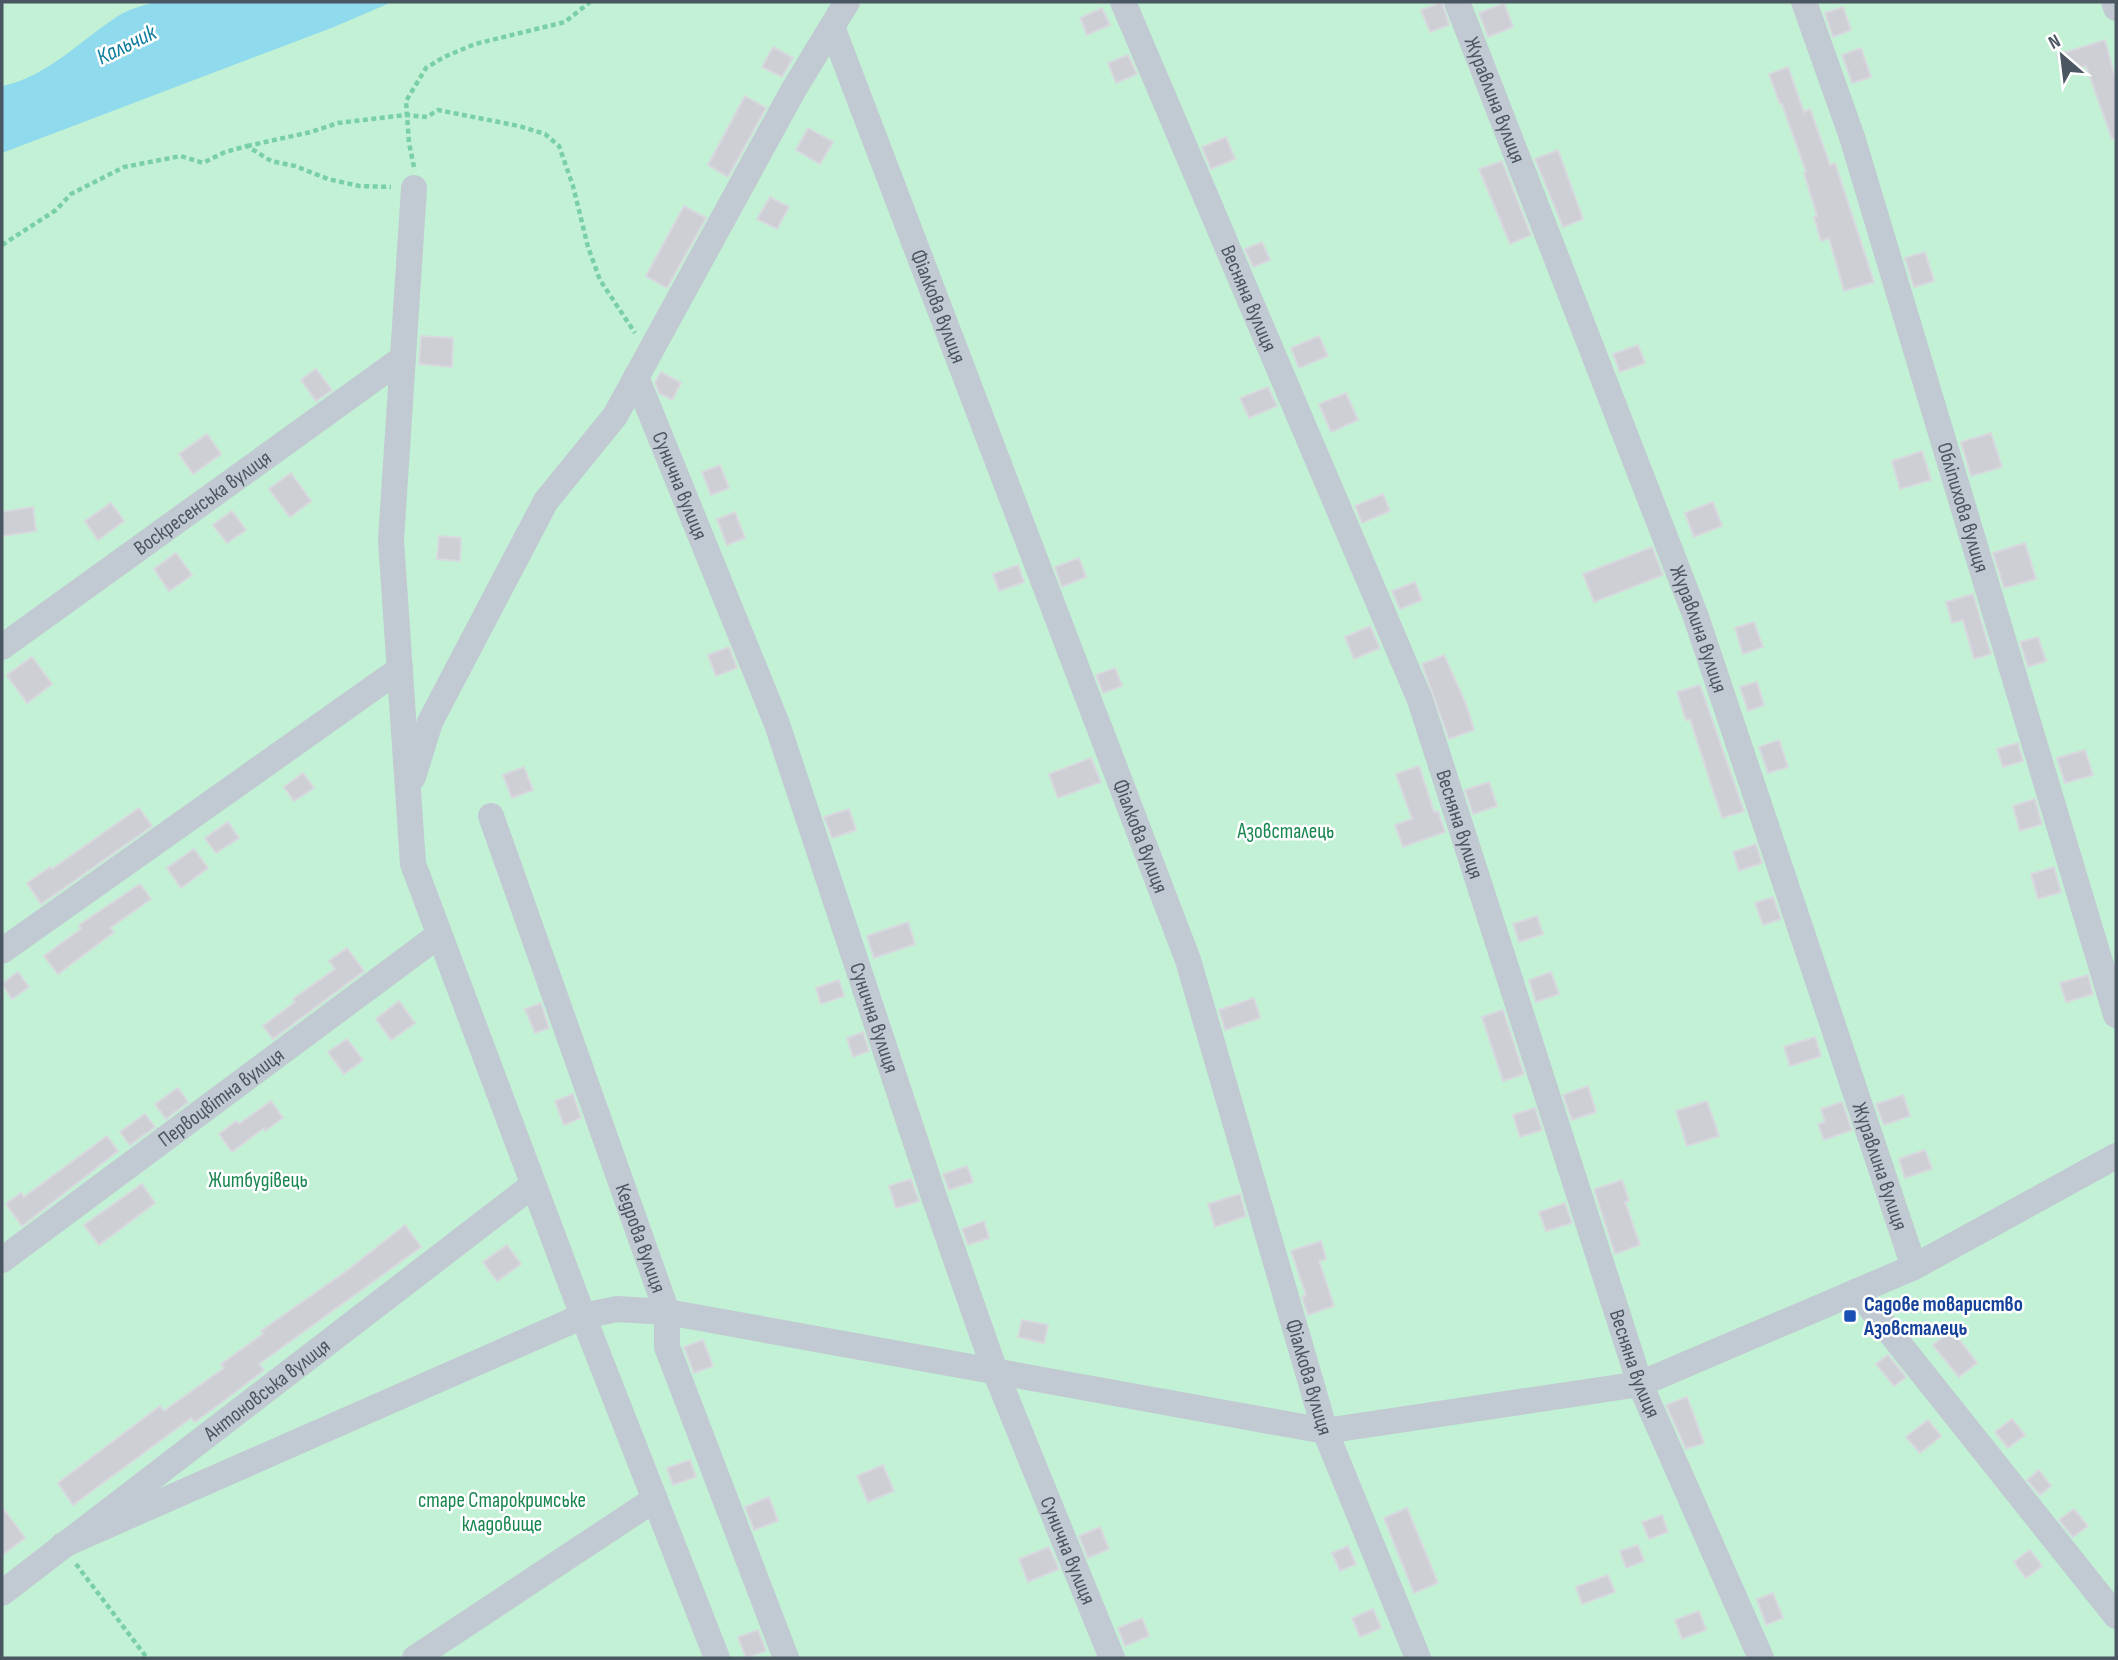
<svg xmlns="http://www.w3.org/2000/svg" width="2118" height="1660" viewBox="0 0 2118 1660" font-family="'Sofia Sans Condensed',sans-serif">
<rect width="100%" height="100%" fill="#f5f3f3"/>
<rect fill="#c3f1d5" x="2" y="2" width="2114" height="1656"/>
<path fill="#90daee" d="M154,2H392L334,27L2,153V86C47,77 81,40 118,16C129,9 142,6 154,2Z"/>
<g fill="#cdcfd5" stroke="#d7d9de" stroke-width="2">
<polygon points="1442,2 1449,25 1430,32 1421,10"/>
<polygon points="1504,3 1513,27 1488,37 1479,13"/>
<polygon points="1843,7 1851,30 1833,37 1825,13"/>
<polygon points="1102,8 1110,25 1087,35 1080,18"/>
<polygon points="2105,40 2116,81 2116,138 2112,139 2086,66 2063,73 2057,55"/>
<polygon points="773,47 793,58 782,77 762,67"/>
<polygon points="1861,48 1871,77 1852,83 1842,55"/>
<polygon points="1128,55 1137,74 1116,83 1108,63"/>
<polygon points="1788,67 1804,112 1810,109 1830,165 1835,163 1874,282 1844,291 1829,238 1821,241 1814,217 1817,216 1804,173 1806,172 1782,104 1780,104 1769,74"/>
<polygon points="745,96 766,108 728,177 708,165"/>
<polygon points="808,128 833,142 820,164 796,150"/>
<polygon points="1226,137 1235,159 1211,169 1202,147"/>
<polygon points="1558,150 1583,219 1563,227 1535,159"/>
<polygon points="1502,161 1531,235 1510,244 1479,169"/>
<polygon points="770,197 789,207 777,229 757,219"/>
<polygon points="684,206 706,218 667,288 646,276"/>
<polygon points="1262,242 1270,260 1253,267 1245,249"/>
<polygon points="1925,252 1934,281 1914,287 1905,258"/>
<polygon points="421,336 453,338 452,367 419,364"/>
<polygon points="1319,336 1328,356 1299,368 1291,348"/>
<polygon points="1638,345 1645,363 1620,372 1613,354"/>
<polygon points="316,369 332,390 316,401 301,380"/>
<polygon points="661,372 681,383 672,400 659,393 655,382"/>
<polygon points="1268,387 1277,406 1249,418 1240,398"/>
<polygon points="1346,393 1358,420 1331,432 1319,404"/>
<polygon points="1991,433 2002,467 1971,476 1961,442"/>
<polygon points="207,434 221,454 193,474 179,454"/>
<polygon points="1922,451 1931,480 1900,489 1892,461"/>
<polygon points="720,465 729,488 711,495 702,472"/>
<polygon points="291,473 311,501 290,517 269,489"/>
<polygon points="1383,494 1390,511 1362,523 1355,506"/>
<polygon points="1713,502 1722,526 1694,537 1685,513"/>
<polygon points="111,503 124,521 98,540 85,521"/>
<polygon points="33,507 36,531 2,536 2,512"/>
<polygon points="232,511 246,530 227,543 213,525"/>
<polygon points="735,512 745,538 727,545 717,519"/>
<polygon points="439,536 461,538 460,561 437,559"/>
<polygon points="2025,543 2036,579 2004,588 1993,553"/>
<polygon points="1652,547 1663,575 1594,602 1583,574"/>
<polygon points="176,553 192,575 169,591 154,569"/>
<polygon points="1079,558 1086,577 1062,587 1055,567"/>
<polygon points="1018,565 1024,582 999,591 993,574"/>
<polygon points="1415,582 1422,600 1400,609 1392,591"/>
<polygon points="1973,594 1991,654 1974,659 1963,620 1952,623 1946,602"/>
<polygon points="1754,622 1763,647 1743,654 1735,628"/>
<polygon points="1370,626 1380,648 1354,659 1345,637"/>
<polygon points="2038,637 2046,661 2028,667 2020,642"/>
<polygon points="729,647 737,668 716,676 708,655"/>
<polygon points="1444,655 1466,704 1474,730 1449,739 1422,664"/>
<polygon points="32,657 52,684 27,703 7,675"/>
<polygon points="1115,668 1122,686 1103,693 1096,675"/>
<polygon points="1757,682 1764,705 1748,711 1740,687"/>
<polygon points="1700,685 1744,811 1722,818 1690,719 1686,720 1677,692"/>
<polygon points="1779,740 1788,767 1768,773 1759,747"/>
<polygon points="2018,743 2023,761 2003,767 1997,749"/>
<polygon points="2085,750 2093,775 2065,783 2057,758"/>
<polygon points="1091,758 1101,782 1058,798 1049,774"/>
<polygon points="1419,766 1434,812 1438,811 1445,832 1403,847 1395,825 1412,819 1396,774"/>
<polygon points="524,767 533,790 512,798 503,775"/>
<polygon points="303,773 314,788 294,801 284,787"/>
<polygon points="1489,782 1497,806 1473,814 1465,790"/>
<polygon points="2035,799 2042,824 2020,831 2013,806"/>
<polygon points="139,808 152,826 41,904 27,883 50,867 52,869"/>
<polygon points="849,809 856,830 832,838 824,817"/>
<polygon points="228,822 239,838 216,853 205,838"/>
<polygon points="1756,844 1762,863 1739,871 1733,852"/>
<polygon points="194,849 208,868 181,888 167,868"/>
<polygon points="2054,867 2061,892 2038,899 2031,874"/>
<polygon points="140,884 151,899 110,928 114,932 58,974 44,956 81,929 79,925"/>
<polygon points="1773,897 1781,919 1763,925 1755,903"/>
<polygon points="1537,916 1543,934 1519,942 1513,924"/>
<polygon points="908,922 915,944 874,958 867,936"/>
<polygon points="347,948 364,971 273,1039 263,1026 295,1002 293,999 335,969 329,961"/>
<polygon points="18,972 29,987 12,999 2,984"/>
<polygon points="1551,972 1559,994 1536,1002 1529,980"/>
<polygon points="2088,975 2093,994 2066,1002 2060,983"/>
<polygon points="839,980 844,996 821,1004 816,988"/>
<polygon points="1254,998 1260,1018 1225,1030 1219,1010"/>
<polygon points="399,1001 415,1023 391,1040 376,1019"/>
<polygon points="541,1003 549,1028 535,1033 525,1009"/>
<polygon points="1503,1010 1524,1074 1503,1081 1482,1017"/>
<polygon points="863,1032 869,1051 853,1057 847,1038"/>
<polygon points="1815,1037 1821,1056 1790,1066 1784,1047"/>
<polygon points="347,1039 363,1060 344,1074 328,1052"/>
<polygon points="1588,1086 1596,1112 1572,1120 1563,1095"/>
<polygon points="178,1088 188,1102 166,1119 155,1104"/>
<polygon points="573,1094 581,1118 564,1125 555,1101"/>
<polygon points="1903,1095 1910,1116 1884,1125 1876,1104"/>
<polygon points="271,1101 283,1118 265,1131 264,1128 232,1152 219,1134 236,1121 239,1124"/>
<polygon points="1707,1101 1719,1136 1687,1146 1676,1111"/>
<polygon points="1842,1102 1852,1130 1824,1140 1818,1124 1825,1122 1821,1109"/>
<polygon points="1535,1108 1542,1130 1520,1137 1513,1115"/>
<polygon points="145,1114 155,1127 130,1145 120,1132"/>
<polygon points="107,1136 118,1151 22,1226 6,1204 21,1193 24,1197"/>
<polygon points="1925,1150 1932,1169 1905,1178 1899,1159"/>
<polygon points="967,1166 973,1182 949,1190 943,1174"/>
<polygon points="911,1179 919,1201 896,1208 889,1186"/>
<polygon points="1622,1180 1629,1201 1625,1202 1640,1245 1615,1254 1595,1192 1595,1189"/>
<polygon points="142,1184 155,1203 99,1245 84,1225"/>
<polygon points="1240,1194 1246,1216 1215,1227 1208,1204"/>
<polygon points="1565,1203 1572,1223 1546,1231 1539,1212"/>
<polygon points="984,1221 989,1238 968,1245 962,1229"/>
<polygon points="405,1225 421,1247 259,1364 264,1370 221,1403 195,1422 191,1418 73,1505 58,1483 160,1406 164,1411 224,1368 221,1364 263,1334 261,1331 348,1270"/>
<polygon points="1321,1241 1326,1259 1319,1261 1334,1306 1308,1315 1302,1297 1306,1295 1291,1251"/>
<polygon points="507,1245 521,1264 497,1281 483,1262"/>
<polygon points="1022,1320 1048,1325 1044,1343 1018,1337"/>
<polygon points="1952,1330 1977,1363 1959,1377 1933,1345"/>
<polygon points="703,1340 713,1366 694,1373 684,1347"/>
<polygon points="1888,1355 1906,1377 1894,1386 1876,1364"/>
<polygon points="1687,1397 1704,1443 1686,1449 1666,1405"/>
<polygon points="2012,1419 2025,1435 2008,1448 1995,1432"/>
<polygon points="1928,1420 1941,1436 1920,1453 1906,1437"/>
<polygon points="690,1460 696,1477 673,1485 667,1468"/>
<polygon points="883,1465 894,1491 868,1502 857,1476"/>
<polygon points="2039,1470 2051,1486 2040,1495 2027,1480"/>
<polygon points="769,1497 778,1521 754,1530 745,1507"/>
<polygon points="2,1507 25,1538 2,1555"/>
<polygon points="1407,1508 1438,1583 1414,1593 1384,1518"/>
<polygon points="2074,1509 2088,1526 2073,1537 2059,1520"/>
<polygon points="1662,1515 1668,1532 1649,1539 1642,1522"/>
<polygon points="1100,1527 1109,1549 1088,1558 1079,1536"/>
<polygon points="1638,1545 1644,1561 1626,1568 1620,1551"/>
<polygon points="1348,1546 1356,1564 1340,1571 1332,1553"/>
<polygon points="1049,1547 1059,1569 1028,1582 1019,1559"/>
<polygon points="2030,1550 2042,1566 2026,1578 2014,1562"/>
<polygon points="1608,1575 1615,1592 1582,1604 1576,1587"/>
<polygon points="1773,1593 1783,1618 1766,1625 1757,1599"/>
<polygon points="1373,1609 1381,1628 1360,1637 1352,1618"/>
<polygon points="1699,1611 1706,1630 1682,1639 1675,1620"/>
<polygon points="1142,1618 1149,1636 1125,1646 1118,1628"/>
<polygon points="758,1630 766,1651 746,1658 738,1637"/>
</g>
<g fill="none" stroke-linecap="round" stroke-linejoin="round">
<g stroke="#7ad0a6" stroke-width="4.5" stroke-dasharray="5 3.5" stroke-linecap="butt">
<polyline points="247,146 311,132 338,123 406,115 427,117 438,110 519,126 545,134 559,146 573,186 588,247 600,280 635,333"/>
<polyline points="414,167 409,143 406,101 426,68 444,57 475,44 565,22 590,2"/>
<polyline points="2,245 56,210 71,194 124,167 181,156 203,163 225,152 247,146 271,161 295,166 328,179 359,186 391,187"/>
<polyline points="76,1564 147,1658"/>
</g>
<g stroke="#c1cad2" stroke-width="26">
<path id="s1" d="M1123,2L1420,700L1640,1384L1761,1658"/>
<path id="s2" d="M1457,2L1696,617L1914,1267"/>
<path id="s3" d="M1804,2L1852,137L2116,1015"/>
<polyline points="2114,2 2116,8"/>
<path id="s4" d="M832,27L1188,960L1325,1431L1418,1658"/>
<polyline points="414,188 391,540 413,864 583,1316 717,1658"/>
<path id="s5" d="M636,377L777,724L932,1191L995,1371L1112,1658"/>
<path id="s6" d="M2,647L403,358"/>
<polyline points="413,777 430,722 546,501 615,416 794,89 847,2"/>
<path id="s7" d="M491,816L667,1312V1347L786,1658"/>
<polyline points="2,951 400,669"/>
<path id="s8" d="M2,1260L439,935"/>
<polyline points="1857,1291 2116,1616"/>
<polyline points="63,1545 583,1316 617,1309 667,1312 1325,1431 1640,1384 1914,1267 2116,1156"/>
<path id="s9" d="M2,1593L533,1185"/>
<polyline points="415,1658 655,1499"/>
</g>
</g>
<rect fill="#1a4fb4" stroke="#fff" stroke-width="2.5" x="1843" y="1309" width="14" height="14" rx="3.5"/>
<g text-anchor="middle" stroke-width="5" stroke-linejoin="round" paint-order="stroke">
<g font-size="21" fill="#4a5661" stroke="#fff">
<text dy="7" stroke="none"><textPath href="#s2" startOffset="105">Журавлина вулиця</textPath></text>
<text dy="7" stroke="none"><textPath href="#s1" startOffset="322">Весняна вулиця</textPath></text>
<text dy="7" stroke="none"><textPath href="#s4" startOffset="299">Фіалкова вулиця</textPath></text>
<text dy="7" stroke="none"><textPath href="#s5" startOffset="117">Сунична вулиця</textPath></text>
<text dy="7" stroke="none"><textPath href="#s6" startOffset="247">Воскресенська вулиця</textPath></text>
<text dy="7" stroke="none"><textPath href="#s3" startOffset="530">Обліпихова вулиця</textPath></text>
<text dy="7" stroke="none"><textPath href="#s2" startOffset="672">Журавлина вулиця</textPath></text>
<text dy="7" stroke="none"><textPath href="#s1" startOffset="889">Весняна вулиця</textPath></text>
<text dy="7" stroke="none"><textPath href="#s4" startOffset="866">Фіалкова вулиця</textPath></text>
<text dy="7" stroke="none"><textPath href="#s5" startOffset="684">Сунична вулиця</textPath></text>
<text dy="7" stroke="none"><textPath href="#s8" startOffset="273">Первоцвітна вулиця</textPath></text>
<text dy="7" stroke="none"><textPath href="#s2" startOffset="1239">Журавлина вулиця</textPath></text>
<text dy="7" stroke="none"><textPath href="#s7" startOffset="448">Кедрова вулиця</textPath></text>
<text dy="7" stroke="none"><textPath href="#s1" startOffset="1456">Весняна вулиця</textPath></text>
<text dy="7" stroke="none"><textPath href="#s4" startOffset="1433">Фіалкова вулиця</textPath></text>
<text dy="7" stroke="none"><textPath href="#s9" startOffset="334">Антоновська вулиця</textPath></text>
<text dy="7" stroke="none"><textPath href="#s5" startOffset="1251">Сунична вулиця</textPath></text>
</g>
<g font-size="21" fill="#17864f" stroke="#fff">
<text x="1286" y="838">Азовсталець</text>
<text x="258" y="1187">Житбудівець</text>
<text x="502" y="1507">старе Старокримське<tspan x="502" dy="24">кладовище</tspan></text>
</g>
<g font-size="21" font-weight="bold" fill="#164399" stroke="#fff" text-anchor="start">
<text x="1864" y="1311">Садове товариство<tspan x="1864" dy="24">Азовсталець</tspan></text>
</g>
<g font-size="23" font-style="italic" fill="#0c7c9b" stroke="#fff">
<text transform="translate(126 44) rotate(-26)" y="8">Кальчик</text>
</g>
</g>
<rect width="2118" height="1660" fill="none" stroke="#4a5661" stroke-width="7"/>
<g transform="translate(2062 56) rotate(332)" stroke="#ffffff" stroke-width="5" paint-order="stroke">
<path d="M0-5L12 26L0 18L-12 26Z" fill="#4a5661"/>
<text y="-10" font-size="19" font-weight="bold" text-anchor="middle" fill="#4a5661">N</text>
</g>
</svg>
